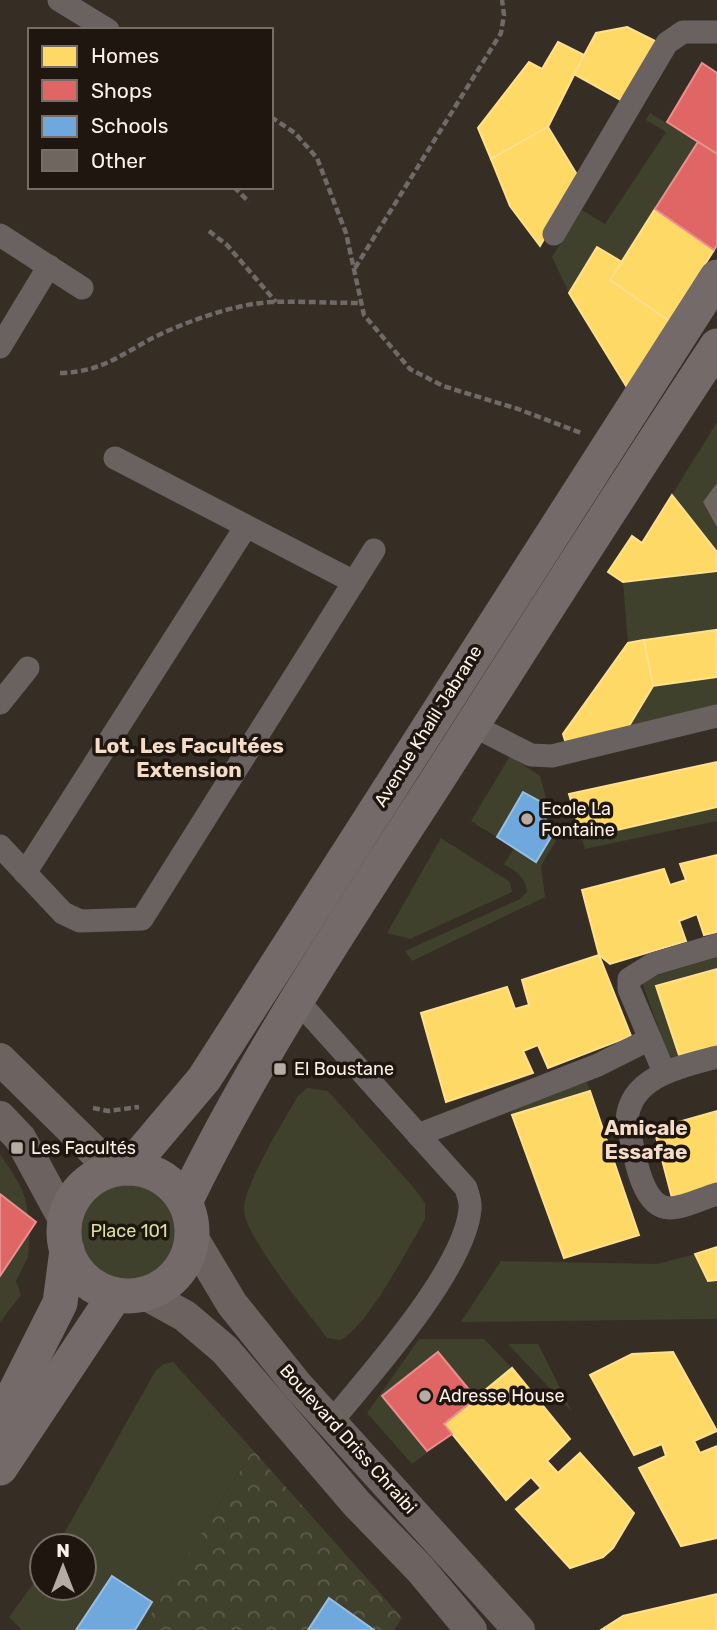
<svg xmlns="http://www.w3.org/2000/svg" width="717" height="1630" viewBox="0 0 717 1630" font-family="Rubik,sans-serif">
<defs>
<pattern id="forest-crowns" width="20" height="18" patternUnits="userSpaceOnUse" patternTransform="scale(1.75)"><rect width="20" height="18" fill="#3f412d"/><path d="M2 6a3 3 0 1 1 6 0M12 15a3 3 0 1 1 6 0" fill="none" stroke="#5c5d4b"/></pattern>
</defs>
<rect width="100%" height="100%" fill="#362d25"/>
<polygon fill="url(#forest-crowns)" points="253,1450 402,1618 394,1630 141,1630"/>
<g fill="#3f412d">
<polygon points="650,113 698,142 622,262 597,248 569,293 552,257 582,210 605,224 666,132 646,120"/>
<polygon points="717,422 717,552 672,495"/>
<polygon points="717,571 717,633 716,630 628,643 623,582"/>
<polygon points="717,677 717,708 626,731 653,686"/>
<path d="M510,756L540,776L557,839L541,866L545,897L412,961L405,951L520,899L527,892C525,877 517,872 504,864L514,848L471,821Z"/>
<polygon points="717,762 717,821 585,849 569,794"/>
<polygon points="441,838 510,882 512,892 410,939 387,933"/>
<polygon points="717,957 717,1051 671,1063 643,985 645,979"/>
<polygon points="587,1082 590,1091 512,1115 508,1108"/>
<path d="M307,1088L328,1091L414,1188L425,1203V1220C405,1252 371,1322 341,1340L327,1338C309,1313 243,1236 244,1208C246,1181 283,1123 297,1097Z"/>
<path d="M0,1154C14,1175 27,1191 28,1216L0,1194Z"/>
<circle cx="129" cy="1232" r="55"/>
<polygon points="30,1232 28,1257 16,1281 21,1295 0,1322 0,1276"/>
<polygon points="695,1254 707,1281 717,1280 717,1319 461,1322 501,1261 658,1264"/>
<polygon points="419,1339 484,1339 512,1368 452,1434 412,1464 367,1413"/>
<polygon points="508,1344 538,1344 572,1412"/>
<polygon points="173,1362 253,1450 141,1630 22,1630 9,1617 42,1572 42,1588 84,1588 84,1546 57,1546 156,1370 164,1364"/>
</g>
<g fill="#ffd966" stroke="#fee08d" stroke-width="2">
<polygon points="627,27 659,43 624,102 574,74 596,33"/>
<polygon points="558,42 584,55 548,127 491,159 478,128 529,62 542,69"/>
<polygon points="548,127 579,178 540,246 510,206 491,159"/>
<polygon points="655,209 714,250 669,321 610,280"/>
<polygon points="597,247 622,262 610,280 669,321 628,389 569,293"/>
<polygon points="672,495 717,552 717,571 623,582 608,572 632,536 642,543"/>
<polygon points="716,630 717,677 653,686 644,640"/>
<polygon points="644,640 653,686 626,731 567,747 563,734 628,643"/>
<polygon points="717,762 717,807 582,838 569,794"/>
<polygon points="717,855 717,932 704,935 697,914 679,921 686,941 610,964 599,955 582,890 664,869 670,885 686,880 680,864"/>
<polygon points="599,955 631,1036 548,1068 538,1045 523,1051 533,1073 446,1102 421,1013 507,987 515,1009 529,1005 522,980"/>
<polygon points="717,969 717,1046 679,1055 656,986"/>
<polygon points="590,1091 639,1235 564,1258 512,1115"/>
<polygon points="717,1111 717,1184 672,1198 654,1129"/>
<polygon points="717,1247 717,1280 708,1281 695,1254"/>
<polygon points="673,1352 717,1431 694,1441 700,1453 717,1446 717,1538 681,1546 639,1468 666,1456 662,1444 634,1455 590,1375 632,1354"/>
<polygon points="512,1368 570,1439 547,1461 558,1473 580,1453 634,1513 613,1548 603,1557 570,1568 516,1509 541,1488 531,1477 506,1500 444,1424"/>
<polygon points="717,1594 717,1630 601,1630 623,1616"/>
</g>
<g fill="#e06666" stroke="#e98f8d" stroke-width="2">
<polygon points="702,63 717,73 717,154 667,122"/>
<polygon points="698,142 717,154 717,245 714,250 655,209"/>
<polygon points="0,1194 36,1222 0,1276"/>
<polygon points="438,1352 476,1398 444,1424 452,1434 427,1451 382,1396"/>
</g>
<g fill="#6fa8dc" stroke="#9abedf" stroke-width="2">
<polygon points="523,792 541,802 551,837 536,862 497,837"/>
<polygon points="112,1576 152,1602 135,1630 76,1630"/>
<polygon points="329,1598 374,1630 308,1630"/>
</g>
<polygon fill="#6f665f" points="717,483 717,527 703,502"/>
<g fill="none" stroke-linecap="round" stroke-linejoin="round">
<g stroke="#706967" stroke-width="4.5" stroke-dasharray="7 3.5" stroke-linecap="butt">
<polyline points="271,117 295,133 317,158 346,233 364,315 410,369 443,386 518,409 581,433"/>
<polyline points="234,187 249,202"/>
<polyline points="209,231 227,245 276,302"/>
<polyline points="355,268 501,33 504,15 502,0"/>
<path d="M60,373C106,372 124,351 163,333C194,319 237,304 271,302C301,301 332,303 362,303"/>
<polyline points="93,1108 108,1111 139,1107"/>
</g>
<g stroke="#696261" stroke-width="23">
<polyline points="59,0 108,30"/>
<polyline points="554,234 667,43 683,32 717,32"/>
<polyline points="0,235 82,288"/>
<polyline points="0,347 49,266"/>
<polyline points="115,458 354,582"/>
<polyline points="0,703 28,668"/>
<polyline points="472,725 531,755 552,756 717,716"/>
<polyline points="0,846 63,913 80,921 142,919 374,550"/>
<polyline points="25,873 245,528"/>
<path d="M297,1000L466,1188C468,1195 471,1202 470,1209C465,1269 370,1375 331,1422"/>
<path d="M717,1057C683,1066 630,1076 627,1120C633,1144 639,1207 669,1208C684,1208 703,1198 717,1194"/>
<polyline points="664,1072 629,989 629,979 653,964 717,945"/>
<polyline points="418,1135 598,1065 650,1039"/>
</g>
<g stroke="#6c6361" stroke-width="32">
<polyline points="0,1059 113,1170"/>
<polyline points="0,1117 20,1138 65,1221"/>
<polyline points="192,1237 232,1304 297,1385 519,1630"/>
<polyline points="145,1294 185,1316 225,1350 357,1504 420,1569 471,1630"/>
</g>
<g stroke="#746a69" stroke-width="35">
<polyline points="129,1168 204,1079 717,277"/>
<circle cx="128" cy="1232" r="64"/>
<path d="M185,1202C256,1056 346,921 434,785C528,638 621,491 717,346"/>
<polyline points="0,1422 60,1303 67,1250"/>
<polyline points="0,1468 115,1295"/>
</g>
</g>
<g fill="#b7aca3" stroke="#1e160f" stroke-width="2.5">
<circle cx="527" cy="819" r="7"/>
<rect x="273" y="1062" width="14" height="14" rx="3.5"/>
<rect x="10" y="1141" width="14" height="14" rx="3.5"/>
<circle cx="425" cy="1396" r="7"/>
</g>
<g text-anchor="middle" stroke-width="7" stroke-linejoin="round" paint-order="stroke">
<g font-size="18" fill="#fdf0e7" stroke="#1e160f">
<text transform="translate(428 726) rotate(-58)" y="6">Avenue Khalil Jabrane</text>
<text transform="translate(348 1439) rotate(48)" y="6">Boulevard Driss Chraibi</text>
</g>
<g font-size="18" fill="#fdf0e7" stroke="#1e160f" text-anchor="start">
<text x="541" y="815">Ecole La<tspan x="541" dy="21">Fontaine</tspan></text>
<text x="294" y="1075">El Boustane</text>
<text x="31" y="1154">Les Facultés</text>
<text x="439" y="1402">Adresse House</text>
</g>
<g font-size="18" fill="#d5e2a3" stroke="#1e160f">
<text x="129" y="1237">Place 101</text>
</g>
<g font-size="21" font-weight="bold" fill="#f4dcc9" stroke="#1e160f">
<text x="189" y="753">Lot. Les Facultées<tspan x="189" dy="24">Extension</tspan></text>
<text x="646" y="1135">Amicale<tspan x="646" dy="24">Essafae</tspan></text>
</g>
</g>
<rect x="28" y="28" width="245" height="161" fill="#1e160f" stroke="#776d65" stroke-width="2"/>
<rect x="42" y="46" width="35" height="21" fill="#ffd966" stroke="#776d65" stroke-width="2"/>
<text x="91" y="63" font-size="21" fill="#fdf0e7">Homes</text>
<rect x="42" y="80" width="35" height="21" fill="#e06666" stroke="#776d65" stroke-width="2"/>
<text x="91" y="98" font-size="21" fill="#fdf0e7">Shops</text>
<rect x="42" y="116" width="35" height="21" fill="#6fa8dc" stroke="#776d65" stroke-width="2"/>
<text x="91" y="133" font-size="21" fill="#fdf0e7">Schools</text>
<rect x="42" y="150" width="35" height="21" fill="#6f665f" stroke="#776d65" stroke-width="2"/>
<text x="91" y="168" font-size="21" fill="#fdf0e7">Other</text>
<g transform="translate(63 1567)"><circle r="33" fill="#1e160f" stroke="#776d65" stroke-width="2"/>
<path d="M0-5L12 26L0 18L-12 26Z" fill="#b7aca3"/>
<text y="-10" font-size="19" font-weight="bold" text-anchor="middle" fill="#fdf0e7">N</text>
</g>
</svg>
